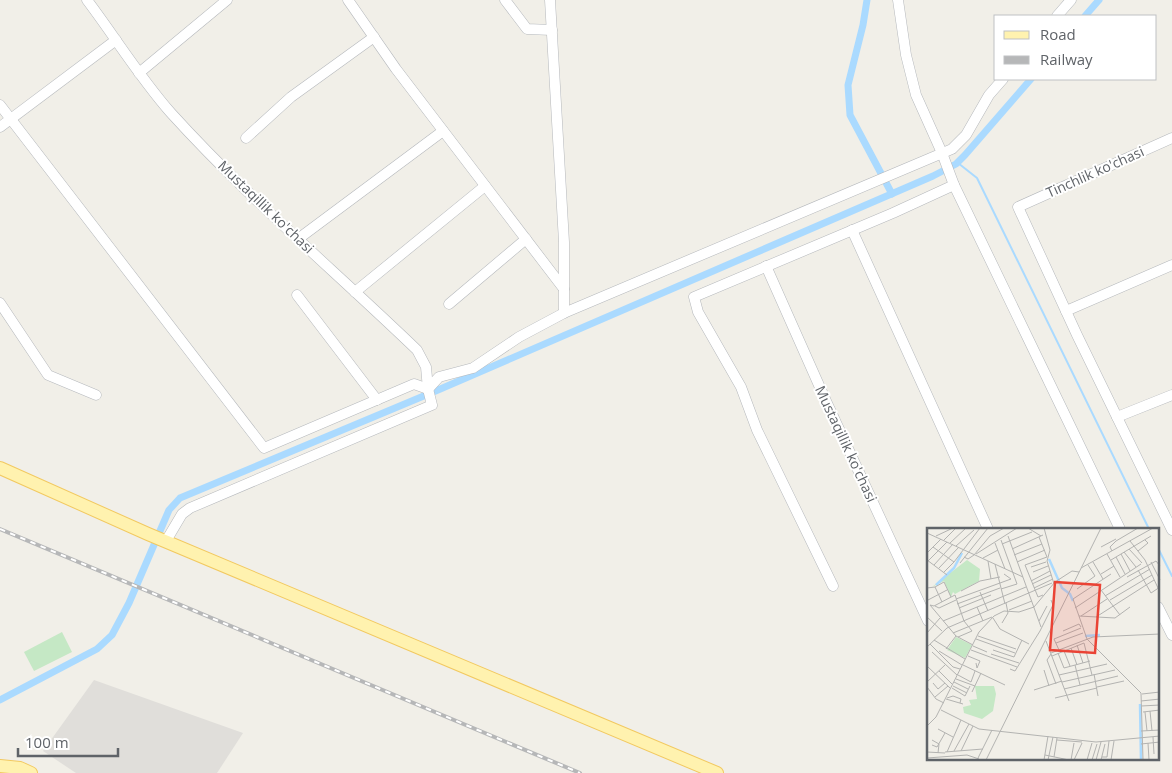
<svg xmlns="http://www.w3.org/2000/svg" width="1172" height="773" viewBox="0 0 1172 773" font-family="'Open Sans',sans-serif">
<rect width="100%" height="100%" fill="#f1efe8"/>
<polygon fill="#e0deda" points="94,680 243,733 217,773 76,773 43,751"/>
<polygon fill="#c5e8c5" points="62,632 72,652 34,671 24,652"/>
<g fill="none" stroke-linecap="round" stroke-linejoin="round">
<g stroke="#aadaff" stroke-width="2">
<polyline points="958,163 977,178 1149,529"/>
<polyline points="1158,548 1172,576"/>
</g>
<g stroke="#aadaff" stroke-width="7">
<polyline points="867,0 863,25 848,85 850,115 892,194"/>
<polyline points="1085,16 1099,0"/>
<polyline points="0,700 97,649 112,635 129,603 169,510 180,498 438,390 933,176 956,164 965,155 1031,79"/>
</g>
<defs>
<g id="minor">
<path d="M87,0C115,37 140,78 171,113C247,197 335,271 417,350L426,367L428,389L432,405L190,508L182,514L166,541"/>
<polyline points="348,0 396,69 564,289"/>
<polyline points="505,0 527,29 552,30"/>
<polyline points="550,0 564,242 564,313"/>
<polyline points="898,0 906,55 916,95 942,153 954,185 1120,529"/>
<polyline points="1057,16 1071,0"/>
<polyline points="139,73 227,0"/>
<polyline points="0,105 264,448 414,384 428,389"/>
<polyline points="0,127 116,40"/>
<polyline points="246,138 291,97 374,37"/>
<polyline points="1172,138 1018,207 1077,335 1172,530"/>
<polyline points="852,230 988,529"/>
<polyline points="298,239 443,131"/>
<polyline points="766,266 826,401 928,621"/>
<polyline points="355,292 485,186"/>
<polyline points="297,295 377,400"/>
<polyline points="0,303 48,375 96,395"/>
<polyline points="449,304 526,239"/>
<polyline points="1066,311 1172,265"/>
<polyline points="428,389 439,377 473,368 519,337 564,313 952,149 966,135 989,95 1003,79"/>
<polyline points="1117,417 1172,395"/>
<polyline points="833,586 757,430 741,387 698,312 694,297 893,213 954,185"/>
<polyline points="1158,607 1172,635"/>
</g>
<g id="major">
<polyline points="0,468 148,534 717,773"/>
<polyline points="0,766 20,768 31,773"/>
</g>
</defs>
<use href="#minor" stroke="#b5b8bc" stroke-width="11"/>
<use href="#major" stroke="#f2c960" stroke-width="14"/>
<use href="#minor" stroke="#fff" stroke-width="10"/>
<use href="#major" stroke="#fff2af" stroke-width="12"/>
<defs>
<polyline id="rail" points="0,529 580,773"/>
</defs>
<use href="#rail" stroke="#b6b7b8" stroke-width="4"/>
<use href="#rail" stroke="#fff" stroke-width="2" stroke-dasharray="5.5" stroke-linecap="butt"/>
</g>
<g text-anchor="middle" stroke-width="4" stroke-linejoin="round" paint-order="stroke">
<g font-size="14" fill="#5f6368" stroke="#fff">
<text transform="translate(1095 172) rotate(-24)" y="5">Tinchlik ko'chasi</text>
<text transform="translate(266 207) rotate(44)" y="5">Mustaqillik ko'chasi</text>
<text transform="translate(846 444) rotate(65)" y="5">Mustaqillik ko'chasi</text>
</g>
</g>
<g transform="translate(927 528)">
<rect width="232" height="232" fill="#f1efe8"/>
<path d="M40,32L53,41L52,53L28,66L26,64L24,69L17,53L5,59ZM29,109L45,117L38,130L20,122ZM48,158H67L69,166L66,183L55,191L37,185L36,179L44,177L42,172L50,171Z" fill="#c5e8c5"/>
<path fill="none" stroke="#aadaff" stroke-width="2.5" d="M122,31L135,60L143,66L146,73M9,57L27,40L35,25M158,108L173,107M213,176L214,232"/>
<path fill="none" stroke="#b3b3b1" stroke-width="1" d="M101,0L114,8M117,0L123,22L120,33L127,56M0,5L96,49M9,8L26,0M81,8L114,99M112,9L120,29L98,37L111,69L116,67M17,12L29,0M203,13L218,32L231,60M23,15L39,0M68,15L78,41M75,16L105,4M29,18L47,2M6,19L27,34L17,44M174,19L189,11M85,21L116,7M202,21L215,35M185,23L183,19L189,13L211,0M211,23L221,15L218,12M197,24L209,39M0,25L14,11M49,26L90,0M180,26L193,49M194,26L203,43M87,27L115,16M37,29L41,31L47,27L63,8L77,0M189,29L198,46M56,30L71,22M0,32L20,47M184,32L224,8M1,33L20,14M61,33L64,51M27,34L53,0M90,34L118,22M166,34L176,51M224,34L233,52M33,35L61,0M68,36L78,76M7,37L26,16M104,39L119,34M12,40L32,19M154,40L226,0M211,42L224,65L233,59M106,44L121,38M174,46L187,38M184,46L146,71L160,111L214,165L216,232M200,49L229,33L233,38M104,53L123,43M105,56L124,47M8,59L17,54L24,69M0,60L8,59L15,74M107,60L126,51M74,61L90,56L74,12M150,61L168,48L161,37M174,62L193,87M34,63L53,53L73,49M53,64L61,83M178,68L223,41M29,71L84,51L77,46M1,72L20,62M183,72L225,47M30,76L73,60M8,78L12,80L29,72M50,79L56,93M32,80L64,67M148,80L214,36M82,82L105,73M152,88L188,90L203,79M154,88L180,71M0,89L15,103M169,89L227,52M66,90L73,101L102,116M16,93L99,59M112,93L120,78M75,95L81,85L79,75M136,103L152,96L154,99M0,105L13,90M26,105L65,89M51,108L89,121M31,109L45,103L37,93L28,67L7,78L3,77L29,108L46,117M49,111L88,125M7,112L38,131M119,113L142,173M129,115L156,105M3,116L26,139L33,141M150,117L156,135M46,118L60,124M0,119L20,100L125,55M144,120L150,137M19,121L29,108M44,122L90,139M66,122L87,129L95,112M132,122L127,111L154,100M12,123L35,137M137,123L143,138M5,124L30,147M124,125L166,109L233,106M131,125L137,140L163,133M64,126L92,135M124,126L120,132L129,156M41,128L53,133L50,140L49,135M125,128L157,115L165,147M36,137L78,157M148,137L153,157M0,138L23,160M83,141L88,143L113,103L126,77L124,72M117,142L122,158M12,143L25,156M167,146L171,168M31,147L44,154L48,143M132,147L180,136M29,151L48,158M0,154L18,137M27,154L41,161M135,154L188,142M6,155L11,161L18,155M26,158L40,165M0,159L9,171L17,175M170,159L197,153M25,160L38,168L43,158M137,161L191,148M107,162L135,153M45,164L54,145M215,166L233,164M8,169L21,158M20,170L26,168L34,171L33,175M128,170L170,160M19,171L36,176M214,173L233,171M214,178L233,177M14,182L52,201L169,214L233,208M223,183L225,203M216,184L233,182M218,184L220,203M0,198L9,189L52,104L67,88L77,83L92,84L107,79L128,54L145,43L152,44M11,201L26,209M214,203L233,202M226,209L227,226M5,212L12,216L11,225M130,212L155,214M221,215L222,232M214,216L233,214M5,217L10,219L18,205M27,223L42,196M34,223L46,198M0,224L18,225M18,224L56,221M20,224L34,192M118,227L142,232M127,229L130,210M175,229H180L182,213M0,230L40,227L52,231M50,232L65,202M59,232L174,0M117,232L121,208M121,232L126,209M144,232L147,215M147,232L155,215M160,232L165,215M165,232L170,216M169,232L174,214M174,232L178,216M184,232L187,213"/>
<path fill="#ea4335" fill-opacity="0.15" stroke="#ea4335" stroke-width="2.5" d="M128,54L173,57L168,125L123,122Z"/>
<rect width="232" height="232" fill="none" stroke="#5f6368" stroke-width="2.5"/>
</g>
<rect x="994" y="15" width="162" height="65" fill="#ffffff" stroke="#bfc1c3"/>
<rect x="1004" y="31" width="25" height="8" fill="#fff2af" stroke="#bfc1c3"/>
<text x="1040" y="40" font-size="15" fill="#5f6368">Road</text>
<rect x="1004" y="56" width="25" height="8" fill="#b6b7b8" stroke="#bfc1c3"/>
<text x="1040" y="65" font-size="15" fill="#5f6368">Railway</text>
<path d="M18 748v8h100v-8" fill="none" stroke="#5f6368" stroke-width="2.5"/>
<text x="25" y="748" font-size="15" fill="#5f6368" stroke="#ffffff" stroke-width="4" paint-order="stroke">100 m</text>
</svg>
